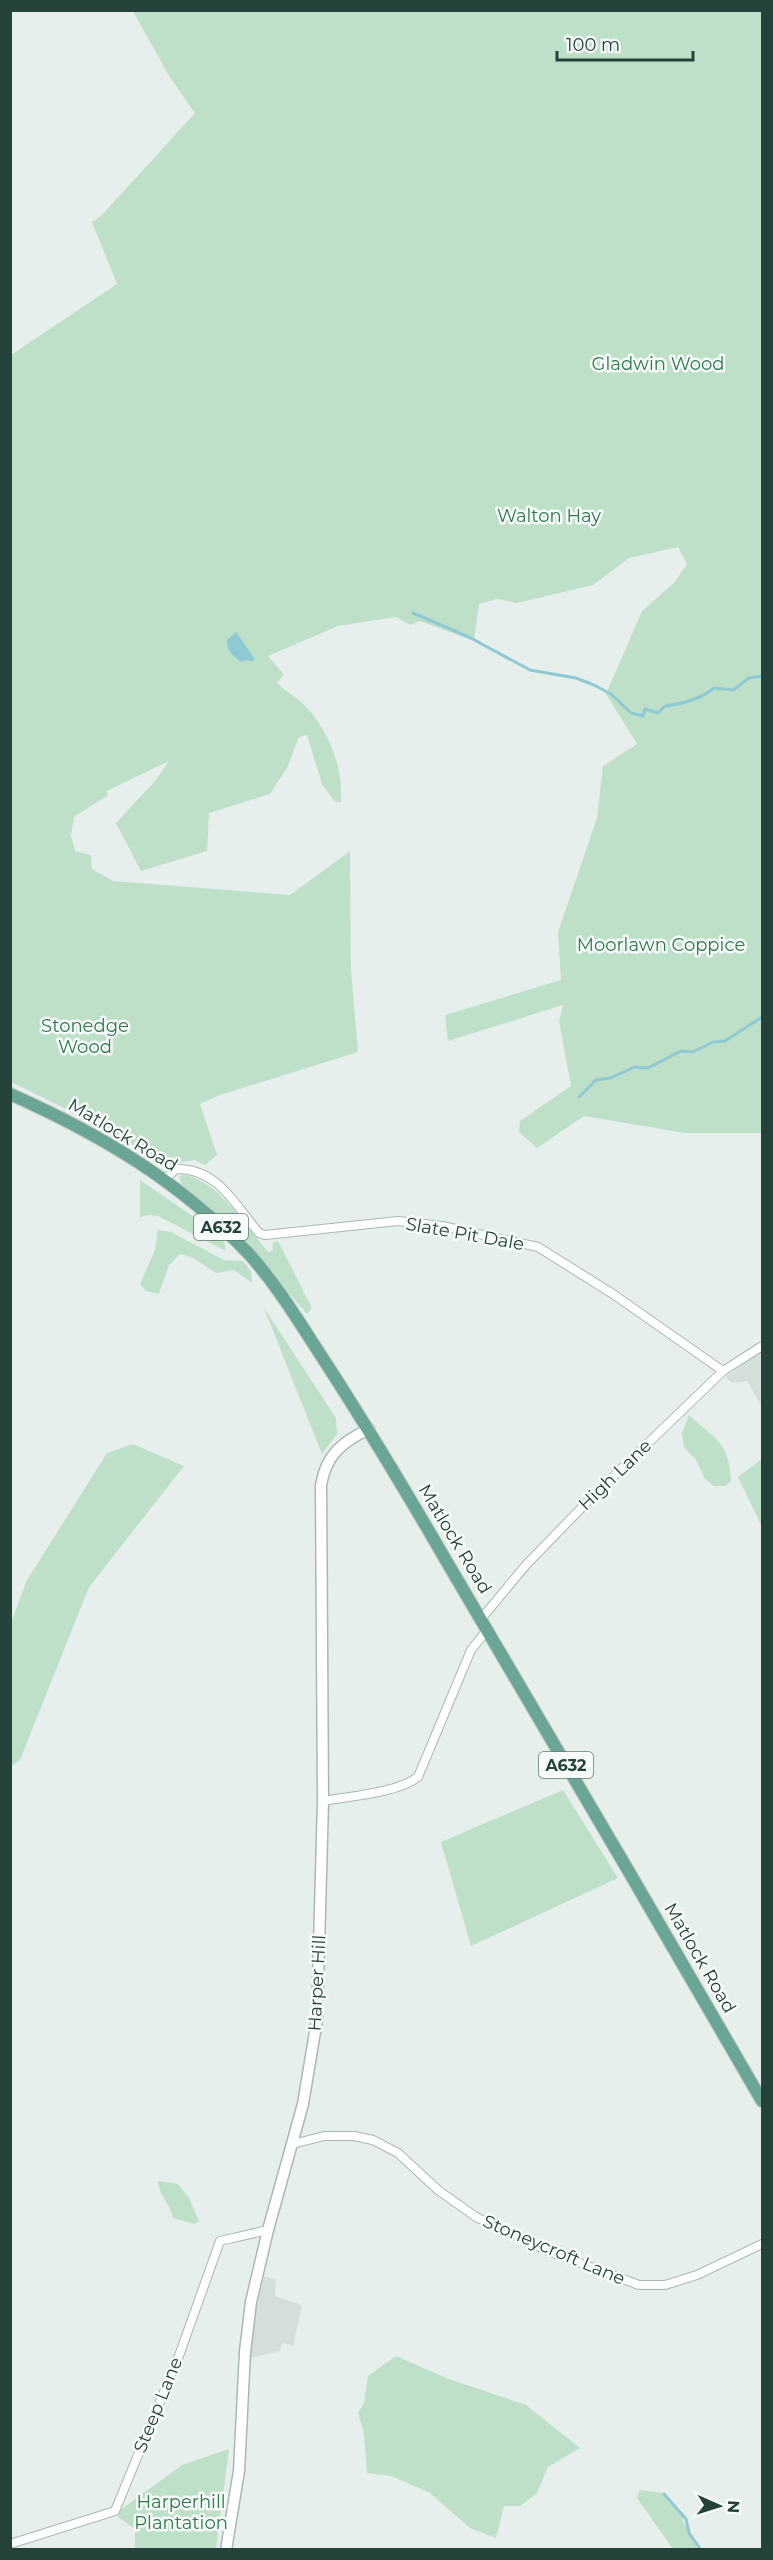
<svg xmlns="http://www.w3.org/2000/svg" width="773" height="2560" viewBox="0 0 773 2560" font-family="Montserrat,sans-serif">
<rect width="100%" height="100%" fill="#e6efeb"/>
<g fill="#d4dfda">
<polygon points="762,1350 762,1407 747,1381 732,1383 726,1377"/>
<polygon points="264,2277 276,2279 275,2296 302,2305 293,2346 282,2343 280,2351 250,2358 255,2313"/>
</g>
<g fill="#bfe0c8">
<path d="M133,11H762V1133H685L584,1116L537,1148L519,1132L520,1121L571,1086L559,1021L563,1005L448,1041L445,1015L561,980L558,932L597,818L603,766L637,744L606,694L642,611L674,583L687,564L678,547L629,558L593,585L517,603L497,599L479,604L474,641L420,621L410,625L396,617L338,626L268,656L284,675L277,683C287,693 300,699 309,710C331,736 343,769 341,802H335L322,784L307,735L299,737L287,768L270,794L209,813L207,851L141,871L116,823L155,781L169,761L107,791L108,795L74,817L71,836L75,851L91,855L92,869L113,881L290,895L350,851L351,970L358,1052L220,1095L200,1104L217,1155L205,1165L195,1160L169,1164L58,1105L11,1082V355L117,284L92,222L101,216L195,113L169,76Z"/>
<path d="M182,1175C215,1176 248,1229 268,1252L273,1250L272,1243L278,1241L312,1308L307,1314L227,1223L182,1185L179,1177Z"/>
<polygon points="140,1180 191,1215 224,1241 226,1251 158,1216 150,1215 140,1217"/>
<polygon points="158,1230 171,1232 224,1260 243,1261 251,1271 252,1283 234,1270 216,1273 193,1258 180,1254 169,1265 159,1294 146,1291 140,1284 155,1250"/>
<polygon points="264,1308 336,1418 337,1434 322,1454"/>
<path d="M689,1415C716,1440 729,1442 731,1481L725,1486H714L705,1479L696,1460L684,1447L682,1433Z"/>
<polygon points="133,1444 184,1466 89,1587 20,1760 11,1766 11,1623 26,1582 107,1453"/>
<polygon points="762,1459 762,1527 738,1477"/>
<polygon points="563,1790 618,1878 471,1946 441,1842"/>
<path d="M158,2181L178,2184L189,2198L199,2221L195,2224L173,2218C170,2203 159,2196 158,2181Z"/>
<polygon points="396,2356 449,2379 526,2405 580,2448 548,2467 537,2493 520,2506 504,2506 496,2538 470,2528 430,2493 391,2476 367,2473 364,2433 358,2413 364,2403 368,2376"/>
<polygon points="229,2449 216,2549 135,2549 135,2529 118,2517 119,2511 182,2465"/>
<polygon points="640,2490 664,2493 683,2514 683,2521 698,2549 673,2549 637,2498"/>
</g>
<path fill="#8ec9d4" d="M236,632L255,659L251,662L247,660L241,662C233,656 226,651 227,640Z"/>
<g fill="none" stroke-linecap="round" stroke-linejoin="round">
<g stroke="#8ec9d4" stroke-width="3">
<path d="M413,613L469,637L530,670L576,678L594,685L611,694L631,713L643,716L645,709L658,713L665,706C681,704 701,699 714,688L733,690L749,678L762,676"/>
<polyline points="579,1097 596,1080 610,1078 635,1067 648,1068 681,1051 693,1052 713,1042 725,1041 762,1017"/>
<polyline points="664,2494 686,2519 689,2533 701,2550"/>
</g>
<defs>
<g id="minor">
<path d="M165,1179L176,1169C218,1168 235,1205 259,1233L265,1235L398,1221L442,1226L538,1247L613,1294L723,1371"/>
<polyline points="481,1619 526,1565 593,1496 723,1371 762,1346"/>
<path d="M323,1801C350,1796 397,1793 418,1777L471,1650L487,1630"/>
<polyline points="293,2144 324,2136 354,2136 373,2140 398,2153 438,2190 476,2217 550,2252 639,2285 665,2285 697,2275 762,2244"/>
<polyline points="10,2544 115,2511 180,2353 220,2241 268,2230"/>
</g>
<path id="tertiary" d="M226,2550L239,2471L245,2352L251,2302L268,2230L303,2104L317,2020L323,1801L321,1485C326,1455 342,1442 369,1429"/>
<path id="primary" d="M10,1094C102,1135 179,1181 249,1254C276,1284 298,1320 320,1354C363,1420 404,1488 444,1557C551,1738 657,1919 762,2101"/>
</defs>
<use href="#minor" stroke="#a8b8b2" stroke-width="10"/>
<use href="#tertiary" stroke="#a8b8b2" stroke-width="13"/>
<use href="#primary" stroke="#c2cac8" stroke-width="14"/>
<use href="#minor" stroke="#fff" stroke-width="8"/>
<use href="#tertiary" stroke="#fff" stroke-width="10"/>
<use href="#primary" stroke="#6aa596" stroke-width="12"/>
</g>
<g text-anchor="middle" stroke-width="5" stroke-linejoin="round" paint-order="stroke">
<g fill="#f7fbf9" stroke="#637a73" stroke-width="1.5">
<rect x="194" y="1214" width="54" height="26" rx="4.5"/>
<rect x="539" y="1752" width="54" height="26" rx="4.5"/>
</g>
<g font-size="16" font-weight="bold" fill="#24423a">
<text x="221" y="1233">A632</text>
<text x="566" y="1771">A632</text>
</g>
<g font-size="18" fill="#2d7a4b" stroke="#f7fbf9">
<text x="658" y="370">Gladwin Wood</text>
<text x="549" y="522">Walton Hay</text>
<text x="661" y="951">Moorlawn Coppice</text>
<text x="85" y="1032">Stonedge<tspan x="85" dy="21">Wood</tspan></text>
<text x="181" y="2508">Harperhill<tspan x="181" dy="21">Plantation</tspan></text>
</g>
<g font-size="18" fill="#24423a" stroke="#f7fbf9">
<text transform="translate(123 1135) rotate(31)" y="6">Matlock Road</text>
<text transform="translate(465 1234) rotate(10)" y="6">Slate Pit Dale</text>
<text transform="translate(615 1475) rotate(-44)" y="6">High Lane</text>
<text transform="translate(455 1539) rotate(59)" y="6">Matlock Road</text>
<text transform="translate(700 1958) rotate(60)" y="6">Matlock Road</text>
<text transform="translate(317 1983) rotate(-87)" y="6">Harper Hill</text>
<text transform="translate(554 2250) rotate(23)" y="6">Stoneycroft Lane</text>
<text transform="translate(158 2405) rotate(-68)" y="6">Steep Lane</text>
</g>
</g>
<rect width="773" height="2560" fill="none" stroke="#24423a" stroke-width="24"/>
<g transform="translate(719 2506) rotate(93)" stroke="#f7fbf9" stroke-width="4.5" paint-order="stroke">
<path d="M0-4.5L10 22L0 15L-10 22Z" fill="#24423a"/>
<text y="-9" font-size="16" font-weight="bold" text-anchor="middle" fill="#24423a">N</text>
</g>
<path d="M557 51v9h136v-9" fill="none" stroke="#24423a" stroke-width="3"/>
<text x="566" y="51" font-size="18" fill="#24423a" stroke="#f7fbf9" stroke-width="4.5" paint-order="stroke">100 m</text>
</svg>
